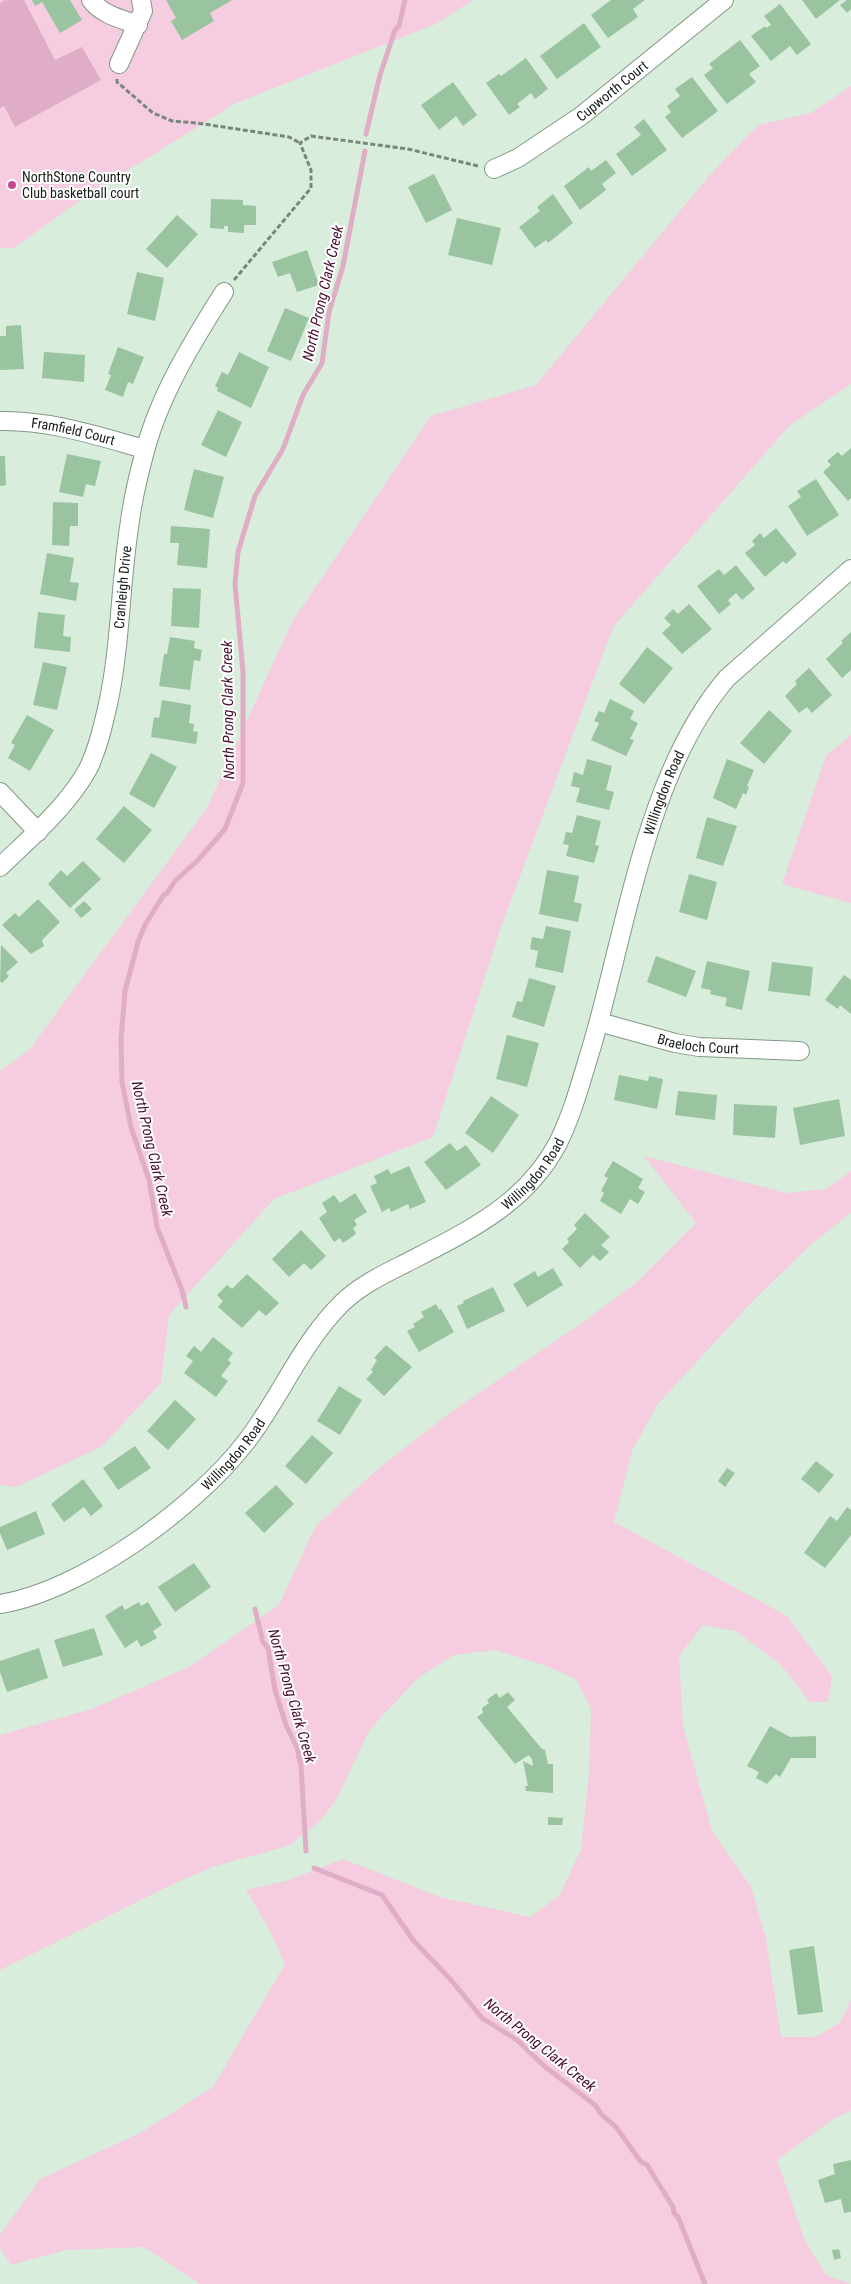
<svg xmlns="http://www.w3.org/2000/svg" width="851" height="2284" viewBox="0 0 851 2284" font-family="'Roboto Condensed',sans-serif">
<rect width="100%" height="100%" fill="#d8eddb"/>
<g fill="#f5cce0">
<polygon points="0,0 473,0 436,24 234,104 79,201 14,248 0,248"/>
<polygon points="851,86 851,384 790,425 613,627 500,930 433,1137 274,1199 169,1315 161,1383 101,1447 16,1487 0,1485 0,1071 30,1049 207,808 292,622 431,416 536,385 709,176 758,125 811,113"/>
<polygon points="851,735 851,903 782,884 826,756"/>
<polygon points="644,1156 786,1193 826,1189 851,1171 851,1213 808,1247 746,1308 657,1405 632,1451 614,1522 787,1616 832,1676 828,1702 810,1702 781,1665 736,1631 703,1625 679,1656 683,1726 712,1831 751,1887 766,1938 781,2037 815,2037 840,2023 851,2000 851,2111 835,2118 777,2160 805,2241 826,2275 851,2284 200,2284 144,2247 66,2250 11,2265 0,2248 0,2235 40,2179 140,2133 213,2087 285,1964 270,1931 246,1890 286,1881 343,1859 440,1897 530,1917 560,1895 581,1849 589,1775 591,1708 576,1679 544,1665 495,1650 454,1655 418,1678 370,1729 336,1800 319,1822 288,1846 212,1867 171,1885 0,1970 0,1735 92,1709 189,1667 279,1605 315,1527 379,1468 451,1412 579,1325 635,1284 696,1223"/>
</g>
<polygon fill="#e0adc6" points="5,0 24,0 55,60 82,47 101,80 15,127 4,106 0,108 0,3"/>
<g fill="none" stroke-linecap="round" stroke-linejoin="round">
<g stroke="#e0adc6" stroke-width="5">
<polyline points="366,134 380,75 395,30 399,26 405,0"/>
<polyline points="186,1307 182,1290 157,1227 149,1180 131,1127 122,1082 121,1040 125,991 138,942 145,925 163,896 168,892 175,881 198,860 225,829 243,783 243,672 235,584 238,552 255,496 283,449 303,395 322,363 329,312 343,266 365,151"/>
<polyline points="255,1609 263,1642 268,1648 275,1690 286,1725 297,1748 301,1766 306,1851"/>
<polyline points="314,1868 382,1895 413,1940 451,1980 482,2018 517,2040 544,2066 595,2105 602,2115 616,2127 641,2162 647,2165 673,2207 674,2213 678,2217 705,2284"/>
</g>
</g>
<g fill="#9ac4a0">
<polygon points="32,0 70,0 82,20 60,33 42,2 35,6"/>
<polygon points="166,0 232,0 210,13 214,21 182,40 171,21 176,18"/>
<polygon points="611,0 645,0 633,9 638,17 608,38 591,15"/>
<polygon points="802,0 840,0 816,19"/>
<polygon points="847,0 851,0 851,9 847,13 840,5"/>
<polygon points="780,4 811,44 797,55 790,46 771,61 751,36 765,26 766,28 771,25 764,16"/>
<polygon points="584,23 601,47 557,79 540,56"/>
<polygon points="740,40 760,66 749,74 756,82 727,104 704,75 713,68 709,64"/>
<polygon points="526,58 548,89 535,99 531,93 517,104 520,107 509,115 486,83 499,74 501,76"/>
<polygon points="692,77 718,111 682,138 665,117 671,112 667,106 680,96 675,89"/>
<polygon points="453,82 477,115 463,126 456,116 439,130 421,105"/>
<polygon points="644,119 667,150 632,176 616,154 641,135 634,127"/>
<polygon points="606,160 616,173 602,184 606,190 580,210 564,186 589,167 591,171"/>
<polygon points="434,174 452,210 426,223 408,187"/>
<polygon points="553,194 573,223 548,243 546,240 535,248 519,227 540,211 537,207"/>
<polygon points="211,199 243,200 243,205 256,206 256,225 244,225 244,233 228,232 228,226 224,226 224,229 210,228"/>
<polygon points="177,215 198,234 167,268 146,249"/>
<polygon points="457,218 501,228 492,265 448,255"/>
<polygon points="307,250 319,285 297,292 290,273 278,277 272,262"/>
<polygon points="137,272 164,278 155,321 127,314"/>
<polygon points="285,308 309,318 291,361 267,351"/>
<polygon points="21,325 24,369 0,370 0,336 6,336 6,326"/>
<polygon points="118,347 144,357 133,384 128,382 123,397 105,390 111,375 108,374"/>
<polygon points="44,352 85,355 84,382 42,378"/>
<polygon points="239,352 269,367 251,408 217,391 218,388 215,386 222,372 228,375"/>
<polygon points="218,410 242,422 226,457 201,445"/>
<polygon points="851,448 851,498 848,501 823,472 831,465 827,461 838,452 842,456"/>
<polygon points="67,454 101,461 95,486 86,484 83,497 59,492"/>
<polygon points="0,456 5,456 6,485 0,486"/>
<polygon points="194,469 224,477 213,518 184,510"/>
<polygon points="816,479 839,515 807,536 788,506 801,497 797,491"/>
<polygon points="53,502 78,503 78,526 70,526 69,546 52,545"/>
<polygon points="171,526 210,529 207,568 177,565 179,543 170,543"/>
<polygon points="776,528 797,554 786,564 783,561 765,577 745,553 755,545 752,541 760,533 764,538"/>
<polygon points="47,553 74,558 70,582 79,583 76,601 40,594"/>
<polygon points="736,565 755,589 742,600 736,593 728,600 731,604 719,614 697,586 719,569 724,575"/>
<polygon points="173,588 201,589 199,628 171,626"/>
<polygon points="689,604 712,629 682,654 662,633 671,625 664,618 673,609 678,614"/>
<polygon points="38,612 65,615 63,636 71,637 70,652 34,648"/>
<polygon points="851,632 851,670 842,678 826,659 843,643 841,641"/>
<polygon points="170,637 195,641 194,648 202,650 200,661 194,660 190,690 159,686 164,654 167,654"/>
<polygon points="647,647 673,668 644,704 619,684"/>
<polygon points="43,662 67,667 57,710 33,705"/>
<polygon points="809,668 832,695 812,713 807,707 799,713 785,696 797,684 795,681"/>
<polygon points="610,699 634,711 630,719 638,723 630,739 634,740 626,756 591,740 599,723 594,721 599,711 604,713"/>
<polygon points="162,700 191,705 189,723 194,724 193,731 198,732 196,744 151,737 154,717 159,718"/>
<polygon points="769,710 792,731 764,764 740,743"/>
<polygon points="27,715 54,730 30,771 8,758 15,745 11,743"/>
<polygon points="151,753 177,767 154,808 129,794"/>
<polygon points="587,759 612,766 606,790 614,792 609,810 576,802 580,788 571,786 574,772 583,775"/>
<polygon points="727,759 754,770 747,786 749,787 746,795 743,793 736,809 713,798"/>
<polygon points="124,806 152,830 124,863 96,839"/>
<polygon points="577,815 601,821 595,845 599,846 594,863 566,856 569,845 563,844 566,832 572,833"/>
<polygon points="707,817 737,826 723,866 696,858"/>
<polygon points="83,861 101,879 70,908 48,884 61,870 67,876"/>
<polygon points="547,870 579,876 574,902 582,904 578,922 539,914"/>
<polygon points="689,874 717,882 707,920 679,912"/>
<polygon points="38,899 60,922 42,940 44,946 31,954 2,925 15,913 19,917"/>
<polygon points="84,901 92,909 81,918 74,910"/>
<polygon points="546,926 571,931 563,973 535,967 538,951 530,949 532,937 543,939"/>
<polygon points="1,945 18,962 6,973 9,976 2,983 0,981"/>
<polygon points="656,956 696,971 686,997 647,982"/>
<polygon points="707,961 750,971 742,1010 725,1006 727,998 710,994 711,990 701,988"/>
<polygon points="772,962 813,967 810,996 768,991"/>
<polygon points="844,975 851,980 851,1014 840,1005 838,1009 825,1000"/>
<polygon points="529,978 556,986 544,1027 512,1017 517,1001 522,1002"/>
<polygon points="507,1035 539,1043 527,1087 496,1079"/>
<polygon points="619,1075 648,1081 649,1076 663,1079 657,1109 614,1100"/>
<polygon points="678,1091 717,1095 715,1120 675,1115"/>
<polygon points="491,1096 519,1115 493,1153 465,1133"/>
<polygon points="839,1099 845,1136 800,1145 793,1108"/>
<polygon points="734,1104 777,1106 775,1138 733,1135"/>
<polygon points="450,1143 457,1151 466,1145 481,1165 446,1190 424,1162"/>
<polygon points="613,1161 643,1179 638,1188 645,1192 638,1204 630,1199 621,1214 600,1201 604,1193 601,1191 608,1178 604,1176"/>
<polygon points="409,1166 426,1202 410,1209 408,1204 391,1212 389,1208 382,1212 370,1186 377,1183 374,1176 388,1169 391,1174"/>
<polygon points="355,1193 367,1212 354,1220 357,1225 353,1228 356,1234 343,1243 340,1238 334,1242 319,1218 327,1212 322,1203 334,1195 340,1203"/>
<polygon points="585,1213 610,1237 601,1245 609,1252 600,1261 593,1255 580,1268 562,1249 569,1242 567,1239 577,1229 574,1225"/>
<polygon points="301,1230 326,1256 311,1270 304,1263 289,1277 272,1259"/>
<polygon points="553,1268 563,1285 527,1307 513,1284 535,1271 538,1277"/>
<polygon points="247,1274 279,1303 266,1316 259,1310 242,1328 218,1307 223,1301 217,1295 227,1285 232,1289"/>
<polygon points="493,1287 505,1311 467,1329 457,1306 464,1303 463,1301"/>
<polygon points="436,1304 439,1310 441,1309 454,1332 419,1352 407,1331 415,1327 413,1324 424,1317 421,1312"/>
<polygon points="213,1337 233,1353 228,1360 231,1363 221,1376 228,1381 216,1397 184,1373 193,1361 186,1356 194,1346 201,1352"/>
<polygon points="386,1345 412,1367 384,1396 366,1379 373,1372 371,1370 377,1360 374,1358"/>
<polygon points="339,1386 362,1400 340,1435 317,1421"/>
<polygon points="175,1400 196,1419 168,1450 147,1431"/>
<polygon points="312,1435 333,1453 306,1484 285,1466"/>
<polygon points="135,1446 151,1468 118,1490 103,1468"/>
<polygon points="816,1461 834,1475 819,1493 801,1479"/>
<polygon points="727,1468 735,1473 725,1487 718,1481"/>
<polygon points="83,1479 103,1506 91,1516 84,1507 64,1522 51,1504"/>
<polygon points="276,1485 294,1504 264,1533 245,1513"/>
<polygon points="847,1507 851,1510 851,1535 825,1568 804,1553 830,1516 837,1521"/>
<polygon points="36,1511 45,1534 7,1550 0,1533 0,1527"/>
<polygon points="194,1563 211,1587 175,1612 158,1587"/>
<polygon points="139,1602 141,1606 148,1602 162,1625 153,1631 157,1638 141,1647 137,1640 125,1648 105,1616 122,1605 125,1610"/>
<polygon points="94,1628 103,1655 63,1667 54,1640"/>
<polygon points="39,1648 48,1678 7,1692 0,1672 0,1661"/>
<polygon points="508,1692 515,1700 507,1707 542,1749 545,1750 548,1764 553,1764 553,1793 526,1791 525,1786 528,1786 523,1761 533,1766 532,1759 529,1755 515,1764 477,1717 483,1713 482,1708 489,1703 487,1700 496,1693 500,1698"/>
<polygon points="770,1726 790,1737 816,1736 816,1758 791,1758 780,1777 776,1774 767,1784 756,1778 759,1772 747,1766"/>
<polygon points="548,1817 563,1818 562,1825 548,1825"/>
<polygon points="814,1946 823,2012 798,2015 789,1950"/>
<polygon points="851,2160 851,2212 844,2213 841,2199 825,2203 818,2180 835,2174 833,2164"/>
<polygon points="839,2249 841,2258 834,2260 832,2250"/>
</g>
<g fill="none" stroke-linecap="round" stroke-linejoin="round">
<defs>
<g id="minor">
<path d="M91,0C102,15 122,19 138,25"/>
<polyline points="119,64 143,11 141,0"/>
<path id="s1" d="M494,169L518,158L581,116L724,0"/>
<path id="s2" d="M0,421C50,420 97,436 145,449"/>
<polyline points="0,792 38,832"/>
<path id="s3" d="M0,867C31,837 67,807 88,769C98,748 103,726 108,704C121,644 120,582 130,521C133,497 139,473 145,451C160,394 193,341 224,292"/>
<path id="s4" d="M599,1022L675,1043L699,1047L800,1051"/>
<path id="s5" d="M0,1604C82,1591 196,1507 246,1442C280,1398 301,1344 341,1304C359,1286 382,1275 404,1264C464,1233 525,1206 558,1143C573,1113 581,1081 591,1049C626,932 646,772 727,678L851,569"/>
</g>
</defs>
<use href="#minor" stroke="#849887" stroke-width="20"/>
<g stroke="#78877a" stroke-width="3" stroke-dasharray="5 2.5" stroke-linecap="butt">
<polyline points="117,79 117,82 153,113 172,121 197,123 289,137 300,143"/>
<polyline points="234,280 311,188 311,170 300,143 311,136 408,149 478,166"/>
</g>
<use href="#minor" stroke="#fff" stroke-width="18"/>
</g>
<circle fill="#c74792" stroke="#fff" stroke-width="2" cx="12" cy="185" r="5"/>
<g text-anchor="middle" stroke-width="4" stroke-linejoin="round" paint-order="stroke">
<g font-size="14" fill="#151d16" stroke="#fff">
<text dy="5" stroke="none"><textPath href="#s1" startOffset="142">Cupworth Court</textPath></text>
<text dy="5" stroke="none"><textPath href="#s2" startOffset="74">Framfield Court</textPath></text>
<text dy="5" stroke="none"><textPath href="#s3" startOffset="318">Cranleigh Drive</textPath></text>
<text dy="5" stroke="none"><textPath href="#s5" startOffset="1108">Willingdon Road</textPath></text>
<text dy="5" stroke="none"><textPath href="#s4" startOffset="102">Braeloch Court</textPath></text>
<text dy="5" stroke="none"><textPath href="#s5" startOffset="702">Willingdon Road</textPath></text>
<text dy="5" stroke="none"><textPath href="#s5" startOffset="282">Willingdon Road</textPath></text>
</g>
<g font-size="14" fill="#151d16" stroke="#fff" text-anchor="start">
<text x="22" y="182">NorthStone Country<tspan x="22" dy="16">Club basketball court</tspan></text>
</g>
<g font-size="15" font-style="italic" fill="#4a0f33" stroke="#fff">
<text transform="translate(323 293) rotate(-77)" y="5">North Prong Clark Creek</text>
<text transform="translate(228 710) rotate(-91)" y="5">North Prong Clark Creek</text>
<text transform="translate(152 1149) rotate(77)" y="5">North Prong Clark Creek</text>
<text transform="translate(292 1696) rotate(74)" y="5">North Prong Clark Creek</text>
<text transform="translate(540 2045) rotate(39)" y="5">North Prong Clark Creek</text>
</g>
</g>
</svg>
